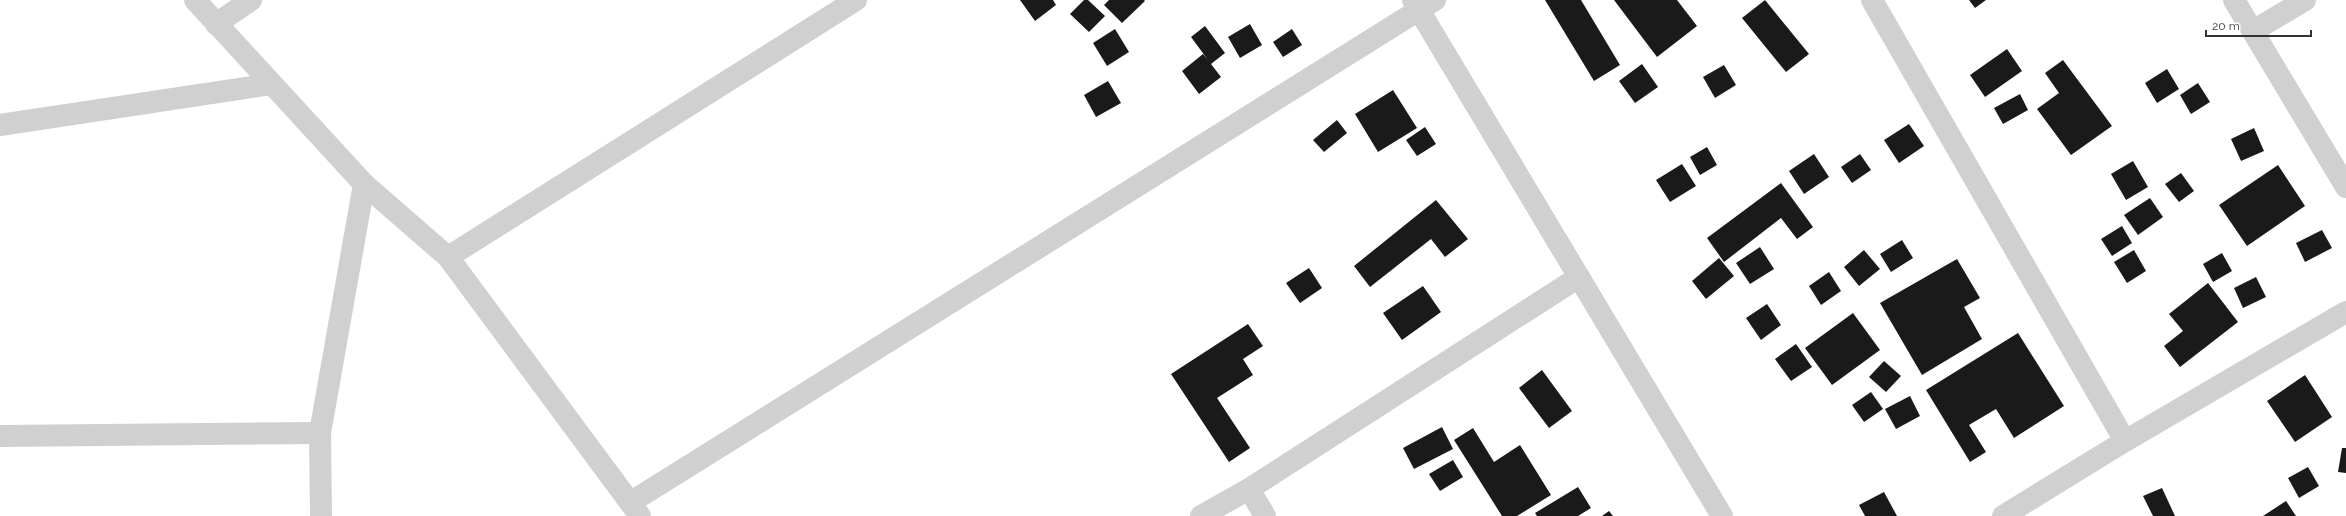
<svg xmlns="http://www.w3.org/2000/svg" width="2346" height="516" viewBox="0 0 2346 516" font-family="Raleway,sans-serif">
<rect width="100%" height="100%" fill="#fff"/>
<g fill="#1a1a1a">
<polygon points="1020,0 1053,0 1056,5 1035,21"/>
<polygon points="1084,0 1088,0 1105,16 1089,32 1070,14"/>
<polygon points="1109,0 1144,0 1145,1 1122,23 1104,5"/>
<polygon points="1545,0 1581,0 1620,65 1594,81"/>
<polygon points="1614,0 1677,0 1697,26 1657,57"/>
<polygon points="1765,0 1809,54 1786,72 1742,18"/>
<polygon points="1969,0 1986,0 1975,8"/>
<polygon points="1250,24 1262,45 1240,58 1228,37"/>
<polygon points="1205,26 1225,53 1211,64 1221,77 1199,94 1182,71 1203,54 1208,60 1191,37"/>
<polygon points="1115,29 1129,52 1107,66 1093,43"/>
<polygon points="1292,29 1302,45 1283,57 1273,42"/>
<polygon points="2007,49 2022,71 1985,97 1970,75"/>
<polygon points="2063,60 2112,126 2071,155 2037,109 2059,93 2045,73"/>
<polygon points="1642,64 1658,87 1635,103 1619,81"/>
<polygon points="1724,65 1736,85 1715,98 1703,77"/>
<polygon points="2167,69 2179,89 2157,103 2145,83"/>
<polygon points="1108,81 1121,103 1096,117 1084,95"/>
<polygon points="2198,83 2210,102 2191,114 2180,95"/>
<polygon points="1393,90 1417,128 1378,152 1355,114"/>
<polygon points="2020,94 2028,110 2003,124 1994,108"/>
<polygon points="1337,120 1347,133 1324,152 1313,140"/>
<polygon points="1909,124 1924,146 1899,163 1884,140"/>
<polygon points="1425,127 1436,144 1417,156 1406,140"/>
<polygon points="2254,128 2264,151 2241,161 2231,139"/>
<polygon points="1707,147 1717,165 1700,175 1690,157"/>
<polygon points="1814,154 1829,177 1804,194 1789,171"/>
<polygon points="1860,154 1871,170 1852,183 1841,167"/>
<polygon points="2133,161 2148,187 2126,200 2111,174"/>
<polygon points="1682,164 1696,186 1670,202 1656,180"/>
<polygon points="2278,165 2305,206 2247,246 2219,205"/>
<polygon points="2181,173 2194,191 2179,202 2165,184"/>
<polygon points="1781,183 1813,227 1797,239 1781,218 1724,262 1707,238"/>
<polygon points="2150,198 2163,217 2138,235 2124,215"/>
<polygon points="1436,200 1468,239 1445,257 1431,239 1370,287 1354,266"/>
<polygon points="2122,226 2132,243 2112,256 2101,239"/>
<polygon points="2322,230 2332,248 2305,262 2296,243"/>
<polygon points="1902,240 1913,258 1891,272 1880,254"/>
<polygon points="1760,247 1774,269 1750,284 1736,263"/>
<polygon points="1864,250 1880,269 1859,286 1844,267"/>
<polygon points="2134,250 2146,271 2127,283 2114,262"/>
<polygon points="2222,253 2232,271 2213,282 2203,264"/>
<polygon points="1719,258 1734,276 1706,299 1692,281"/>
<polygon points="1957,259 1980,298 1964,307 1982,339 1922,375 1880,303"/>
<polygon points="1309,268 1322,288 1300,303 1286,283"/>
<polygon points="1829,272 1841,291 1821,305 1809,286"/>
<polygon points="2256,277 2266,297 2243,308 2234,288"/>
<polygon points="2208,283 2238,322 2180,367 2164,346 2183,331 2169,314"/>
<polygon points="1423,286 1441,312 1402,340 1383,313"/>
<polygon points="1767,304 1781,325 1761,340 1746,318"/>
<polygon points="1853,313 1880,350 1832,385 1805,348"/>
<polygon points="1248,324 1263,346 1243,359 1253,375 1217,398 1250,448 1229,462 1171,374"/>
<polygon points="2018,333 2064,406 2014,438 1996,409 1969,425 1986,452 1970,462 1926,390"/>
<polygon points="1796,344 1812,367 1791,381 1775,359"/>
<polygon points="1884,361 1901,376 1886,392 1869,377"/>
<polygon points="1542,370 1572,411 1549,428 1519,388"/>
<polygon points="2305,375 2332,417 2295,442 2267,401"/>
<polygon points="1871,392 1883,409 1864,422 1852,405"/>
<polygon points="1910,396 1920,416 1896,429 1885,409"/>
<polygon points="1442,427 1453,449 1414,469 1403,448"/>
<polygon points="1473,428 1494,462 1520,445 1551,495 1517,516 1502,516 1454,440"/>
<polygon points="2342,448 2346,448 2346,473 2338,472"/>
<polygon points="1453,460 1463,477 1440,491 1429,474"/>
<polygon points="2308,467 2319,486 2299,498 2288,478"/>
<polygon points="1578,487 1591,508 1578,516 1537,516 1535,513"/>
<polygon points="2162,488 2175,516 2153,516 2143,496"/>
<polygon points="1884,492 1897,516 1865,516 1859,505"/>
<polygon points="2286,501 2296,516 2263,516"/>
<polygon points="1609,511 1613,516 1602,516"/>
</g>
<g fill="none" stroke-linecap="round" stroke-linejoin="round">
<g stroke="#d0d0d0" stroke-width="22">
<polyline points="195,0 364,184 448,257 640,516"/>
<polyline points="1413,0 1722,516"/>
<polyline points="1872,0 2125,441"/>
<polyline points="2234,0 2346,187"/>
<polyline points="216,24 251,0"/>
<polyline points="2253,31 2305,0"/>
<polyline points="0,125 271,84"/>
<polyline points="448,257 856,0"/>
<polyline points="0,436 320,433"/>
<polyline points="1249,489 1265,516"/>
<polyline points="631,502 1435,0"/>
<polyline points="321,516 320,433 364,184"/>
<polyline points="1201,516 1249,489 1579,277"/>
<polyline points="2003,516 2125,441 2346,312"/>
</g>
</g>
<path d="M2206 30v6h105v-6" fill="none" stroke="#333333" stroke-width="2"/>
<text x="2212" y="30" font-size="12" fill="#333333" stroke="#ffffff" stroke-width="3" paint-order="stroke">20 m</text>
</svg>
